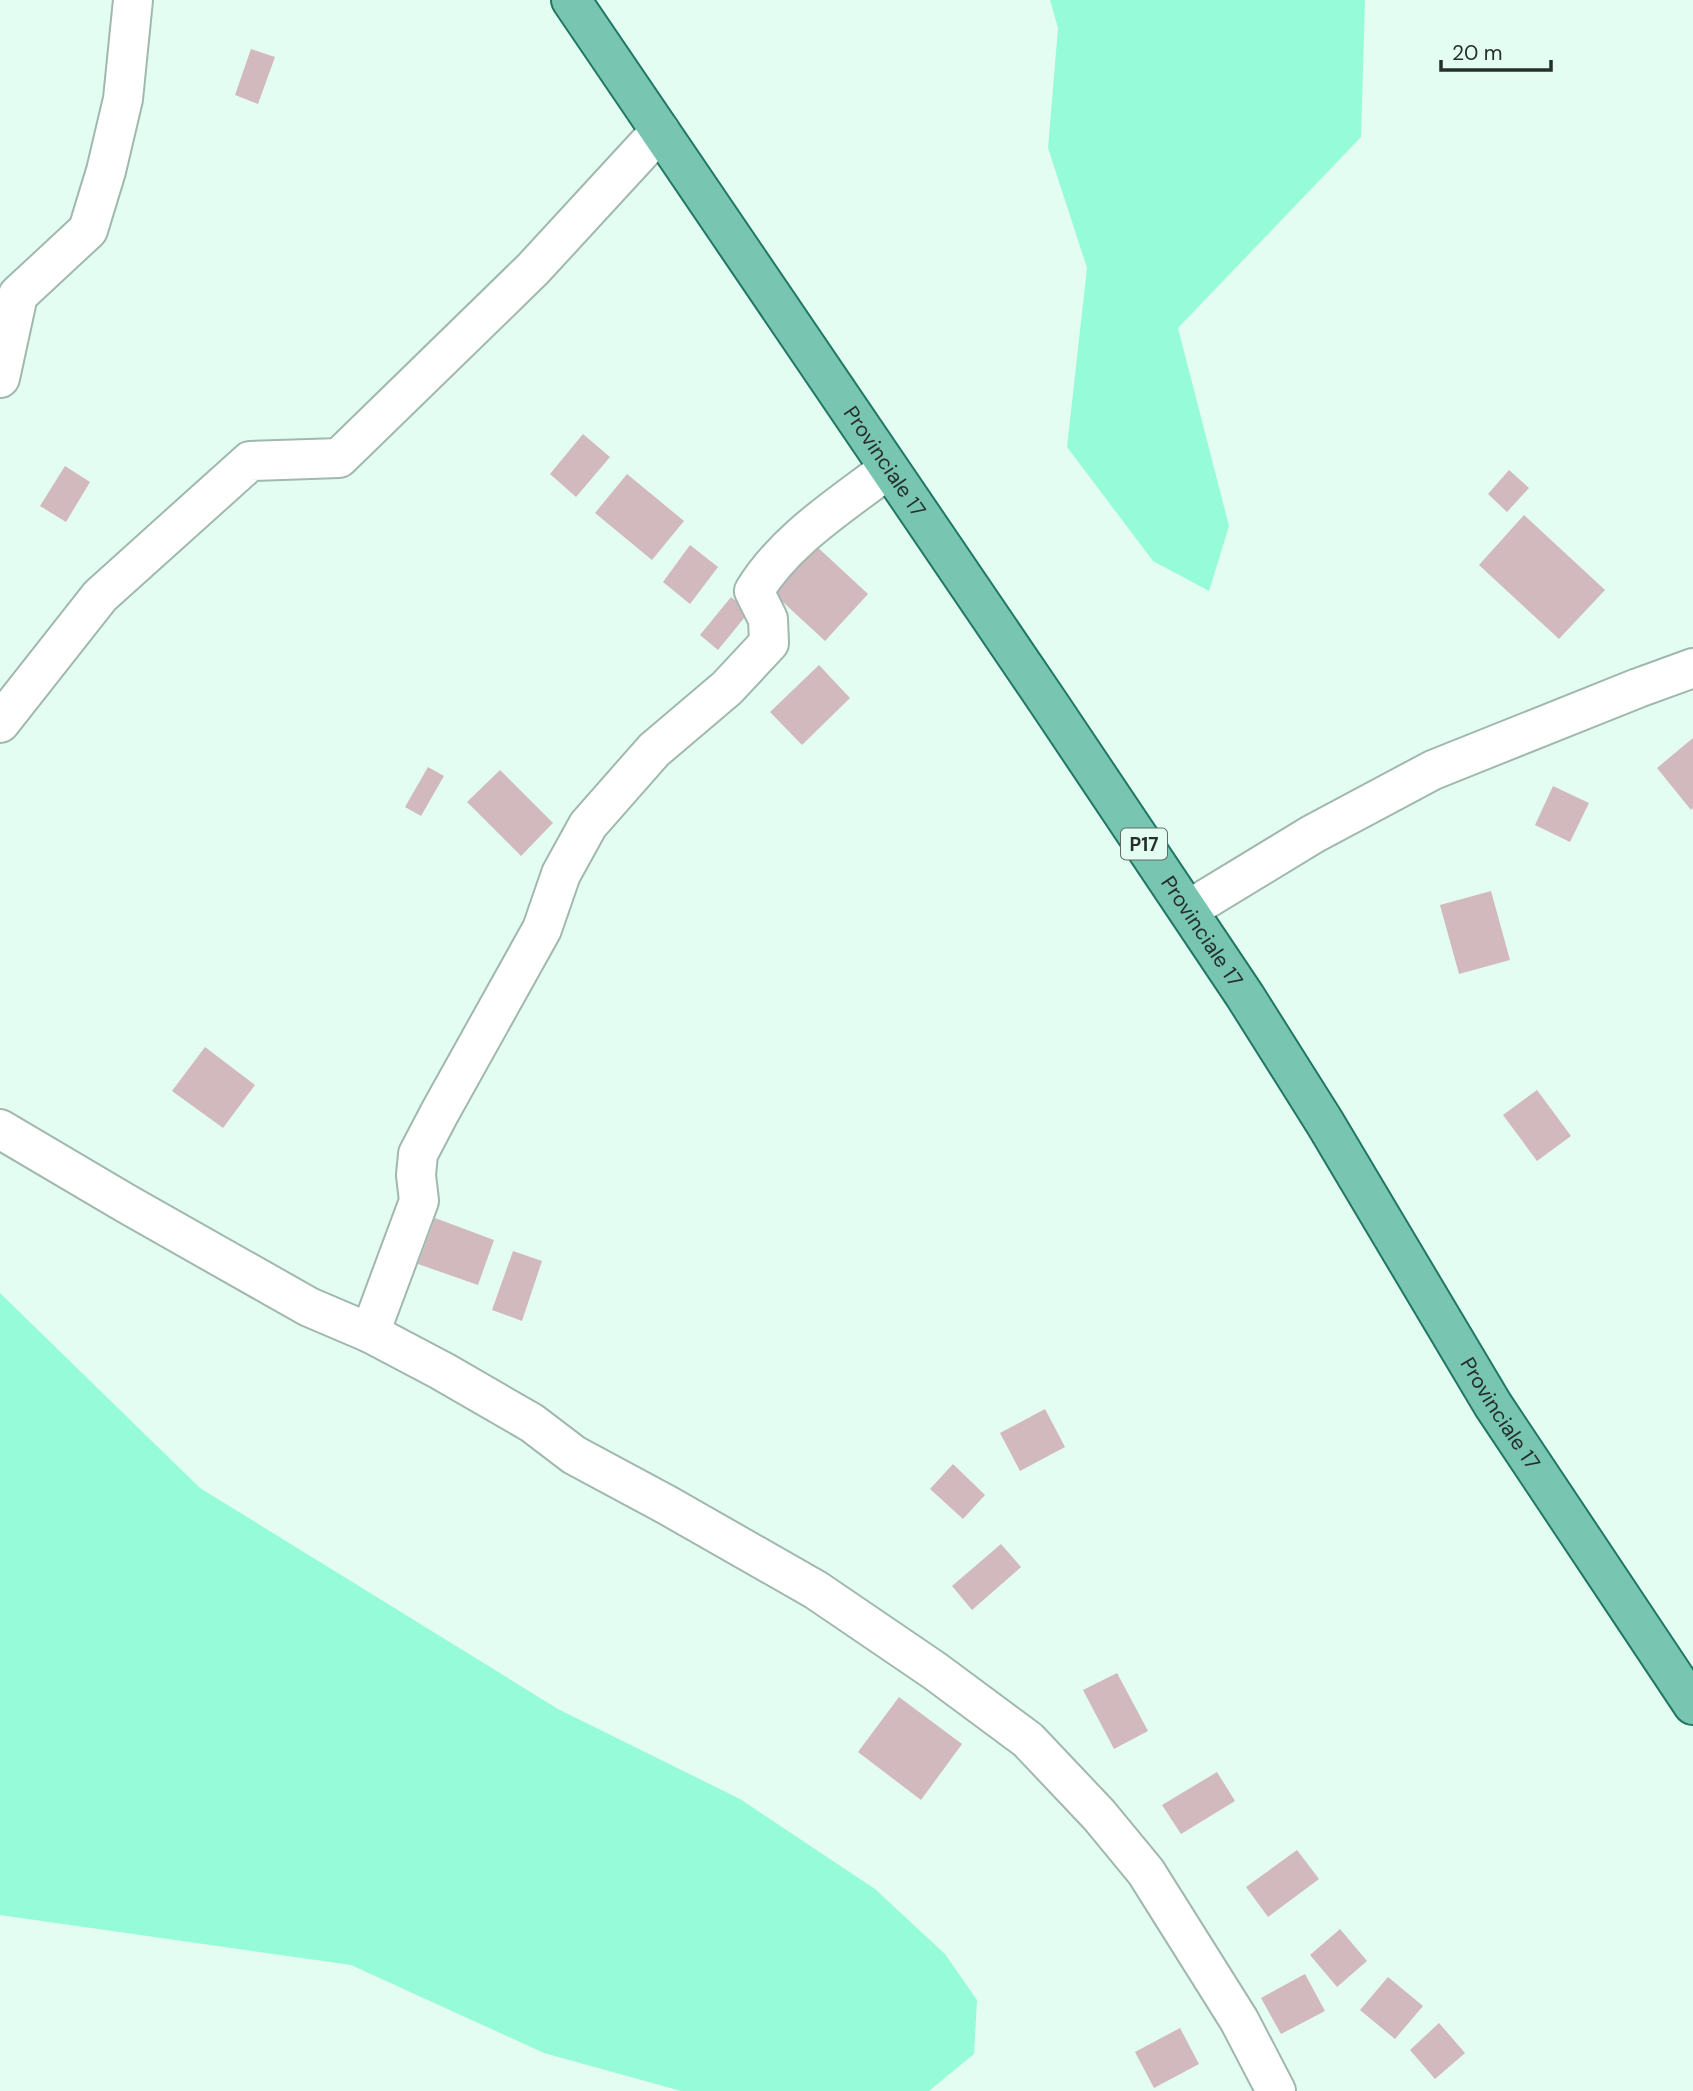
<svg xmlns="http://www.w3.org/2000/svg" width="1693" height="2091" viewBox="0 0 1693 2091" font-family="'DM Sans',sans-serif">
<rect width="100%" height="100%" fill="#e4fdf3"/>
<g fill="#95fbd9">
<polygon points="1050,0 1365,0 1361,137 1178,328 1229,526 1209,591 1153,561 1067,447 1087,268 1048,148 1058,28"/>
<polygon points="0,1293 200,1488 558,1709 740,1799 875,1889 945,1954 977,2000 974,2054 929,2091 681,2091 544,2053 351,1965 0,1915"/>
</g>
<g fill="#d2b9bd">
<polygon points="251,49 275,57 258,104 235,95"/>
<polygon points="583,434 610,457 576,497 550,474"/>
<polygon points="65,466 90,482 66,522 40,506"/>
<polygon points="1509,470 1529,488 1507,512 1488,494"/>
<polygon points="627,474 684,521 652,560 595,513"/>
<polygon points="1524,515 1605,590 1559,639 1479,565"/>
<polygon points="814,544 868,594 825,641 771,591"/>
<polygon points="690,545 718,567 690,604 663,582"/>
<polygon points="731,597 749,612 718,650 700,635"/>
<polygon points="819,665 850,698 802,745 770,712"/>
<polygon points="1693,738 1693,808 1691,810 1657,768"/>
<polygon points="428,767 444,776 421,816 405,807"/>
<polygon points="500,770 553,823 521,856 467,802"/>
<polygon points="1553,786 1589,803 1570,842 1535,825"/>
<polygon points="1491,891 1510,960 1459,974 1440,905"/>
<polygon points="205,1047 255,1085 223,1128 172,1091"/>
<polygon points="1537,1090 1571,1136 1537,1161 1503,1115"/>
<polygon points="435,1218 494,1240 478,1285 418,1264"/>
<polygon points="513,1251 542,1261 522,1321 492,1310"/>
<polygon points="1045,1409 1065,1447 1020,1471 1000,1433"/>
<polygon points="953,1464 985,1495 963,1519 930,1489"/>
<polygon points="1001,1544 1021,1567 972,1610 952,1586"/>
<polygon points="1117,1673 1148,1731 1114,1749 1083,1690"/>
<polygon points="899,1697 962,1744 921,1800 858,1752"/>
<polygon points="1217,1772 1235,1801 1181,1834 1162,1805"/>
<polygon points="1297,1850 1319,1879 1268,1917 1246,1887"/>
<polygon points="1340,1929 1367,1961 1337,1987 1310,1955"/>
<polygon points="1305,1974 1325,2011 1281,2034 1261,1998"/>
<polygon points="1388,1977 1423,2006 1395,2039 1360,2010"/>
<polygon points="1439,2023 1465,2053 1435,2079 1410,2050"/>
<polygon points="1180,2028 1199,2064 1154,2088 1135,2052"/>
</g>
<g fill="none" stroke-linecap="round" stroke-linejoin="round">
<defs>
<g id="minor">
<polyline points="0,378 18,295 88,230 106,171 123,99 133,0"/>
<polyline points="0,723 100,596 250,461 339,458 533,269 660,131"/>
<polyline points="1188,910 1313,834 1433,770 1638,688 1693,668"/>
<polyline points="0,1129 127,1204 309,1307 370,1333 442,1371 532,1423 574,1455 667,1505 816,1590 935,1671 1028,1740 1099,1815 1146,1872 1239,2020 1276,2091"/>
<path d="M370,1333L419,1201L416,1175L418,1154L440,1112L542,929L561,874L588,825L654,750L727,688L769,643L768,619L754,591C786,539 840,506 888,469"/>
</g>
<g id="major">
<path id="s1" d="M571,0L1050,705L1245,996L1325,1123L1493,1405L1693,1705"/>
</g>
</defs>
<use href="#minor" stroke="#a0b8ae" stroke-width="42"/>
<use href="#major" stroke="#207862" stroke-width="42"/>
<use href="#minor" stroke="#fff" stroke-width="38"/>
<use href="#major" stroke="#78c6b2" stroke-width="38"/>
</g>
<g text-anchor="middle" stroke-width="5" stroke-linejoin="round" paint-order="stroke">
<rect fill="#e4fdf3" stroke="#5e6d67" stroke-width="2" x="1121" y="828.5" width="46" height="31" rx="5"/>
<g font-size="19" font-weight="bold" fill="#252f2b">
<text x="1144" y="851">P17</text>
</g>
<g font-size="21" fill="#252f2b" stroke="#e4fdf3">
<text dy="7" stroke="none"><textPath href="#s1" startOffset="558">Provinciale 17</textPath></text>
<text dy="7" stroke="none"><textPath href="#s1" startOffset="1125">Provinciale 17</textPath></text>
<text dy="7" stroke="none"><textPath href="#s1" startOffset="1692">Provinciale 17</textPath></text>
</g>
</g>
<path d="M1441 60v10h110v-10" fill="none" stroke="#252f2b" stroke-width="3.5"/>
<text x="1452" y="60" font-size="21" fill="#252f2b" stroke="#e4fdf3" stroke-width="5" paint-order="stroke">20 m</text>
</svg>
